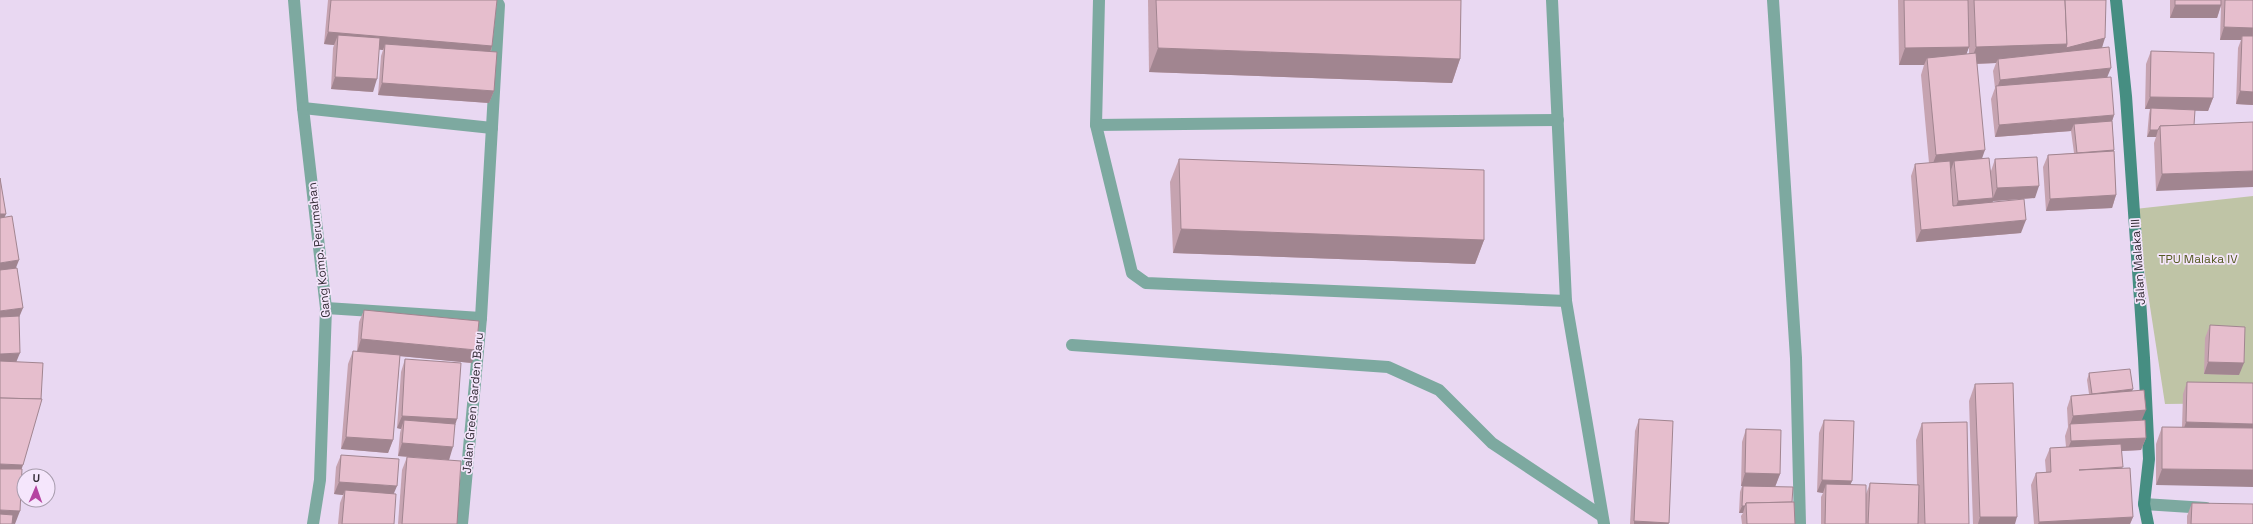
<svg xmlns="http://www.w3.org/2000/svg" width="2253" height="524" viewBox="0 0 2253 524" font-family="'Space Grotesk',sans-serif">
<rect width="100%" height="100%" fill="#e9d8f2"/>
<polygon fill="#bfc4a6" points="2253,196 2253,403 2165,404 2135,209"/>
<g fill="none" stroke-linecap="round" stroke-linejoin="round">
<g stroke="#7da9a0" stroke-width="12">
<polyline points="1773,0 1796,358 1800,524"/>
<polyline points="1072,345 1388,367 1439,390 1492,443 1602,516"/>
</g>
<g stroke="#7da9a0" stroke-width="12">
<polyline points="294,0 303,108 326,308 320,480 313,524"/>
<polyline points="1099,0 1096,125 1132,273 1146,283 1566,301"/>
<polyline points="1552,0 1566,301 1604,524"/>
<polyline points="303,108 492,128"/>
<polyline points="1096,125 1558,120"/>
<polyline points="326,308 481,318 462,524"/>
<polyline points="481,318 499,5 496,0"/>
<polyline points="2144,504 2206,508"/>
</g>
<polyline stroke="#468e82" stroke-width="12" points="2116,0 2126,96 2144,358 2149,459 2144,504 2148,524"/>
</g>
<g fill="#c6a3b0" fill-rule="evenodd">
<polygon points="328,0 497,0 492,46 491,52 494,91 489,103 378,95 381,56 383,50 379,49 373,92 331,89 333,48 334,45 324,44"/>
<polygon points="1148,0 1461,0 1460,59 1452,83 1149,72"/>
<path d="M1898,0H2106L2102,47L2114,115L2112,121L2114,150V151L2116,195L2112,208L2046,211L2043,167L2048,155L2074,153L2071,131L1995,137L1991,99L1995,88L1993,71L1996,63L1977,64L1982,158L1991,171L1995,159L2035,198L1993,201L1992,202L2021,233L1916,242L1911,176L1915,164L1929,163L1921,75L1924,65H1899ZM1969,42V54H1966L1969,47Z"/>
<polygon points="2170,0 2253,0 2253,105 2236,104 2238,48 2241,40 2220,40 2221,6 2217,18 2170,18"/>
<polygon points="2151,51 2213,98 2208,111 2195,110 2194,125 2156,191 2154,143 2156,137 2147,137 2149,114 2150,109 2145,109 2146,64"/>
<polygon points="1179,159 1484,240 1475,264 1173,253 1170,182"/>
<polygon points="364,310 472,363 400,356 393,440 388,453 341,449 348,364 353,351 357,352 359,322"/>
<polygon points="2210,325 2239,375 2204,374 2205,338"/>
<polygon points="405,359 455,426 449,460 398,456 400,433 401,429 397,428 401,372"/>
<polygon points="2089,373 2132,391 2142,420 2146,438 2141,450 2122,451 2122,468 2133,517 2130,524 2034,524 2031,485 2036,473 2046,472 2045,460 2050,448 2066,447 2065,436 2068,427 2067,408 2071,396 2089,394 2087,380"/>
<polygon points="2187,382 2253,383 2156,485 2156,444 2162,427 2182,427 2183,394"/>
<polygon points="1975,384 2015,524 1973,524 1969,401"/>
<polygon points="1639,419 1669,523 1668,524 1630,524 1635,431"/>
<polygon points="1824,420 1852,481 1850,484 1866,494 1870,483 1917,485 1916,440 1922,423 1969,524 1821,524 1821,497 1823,493 1817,492 1819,433"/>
<polygon points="1746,429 1780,474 1775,487 1792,502 1795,524 1742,524 1741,516 1743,513 1739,513 1740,492 1742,486 1741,486 1742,442"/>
<polygon points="341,455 394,494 394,524 338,524 340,503 343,495 334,494 336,467"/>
<polygon points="407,457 457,524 398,524 402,470"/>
<polygon points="2192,503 2253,524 2187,524 2187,516"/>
</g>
<g fill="#a18590">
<polygon points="2175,5 2221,5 2217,18 2170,18"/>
<polygon points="2224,27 2253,28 2253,41 2242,36 2241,40 2220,40"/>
<polygon points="328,32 492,46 488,59 385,44 383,50 337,45 338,35 334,45 324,44"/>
<polygon points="2105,38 2101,51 1998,59 1996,63 1970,64 1976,47"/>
<polygon points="1969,47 1963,64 1927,58 1924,65 1899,65 1905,48"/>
<polygon points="1158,48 1460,59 1452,83 1149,72"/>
<polygon points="2111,68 2106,80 1996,91 2000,80"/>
<polygon points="335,77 377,79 373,92 331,89"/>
<polygon points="382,83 494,91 489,103 378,95"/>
<polygon points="2240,91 2253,92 2253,105 2236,104"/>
<polygon points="2150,97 2213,98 2208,111 2151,110 2151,108 2150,109 2145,109"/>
<polygon points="2114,115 2110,128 2074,124 2071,131 1995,137 1999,125"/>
<polygon points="2150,130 2158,130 2156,137 2147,137"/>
<polygon points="1985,150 1979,167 1954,161 1951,170 1930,172 1936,155"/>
<polygon points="2114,150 2112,156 2077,153"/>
<polygon points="2253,171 2253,187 2156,191 2162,174"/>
<polygon points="2039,186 2035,198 1993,201 1989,211 1953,214 1958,201 1993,198 1997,188"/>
<polygon points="2116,195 2112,208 2046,211 2050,199"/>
<polygon points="0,214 6,214 1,226 0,226"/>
<polygon points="2026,220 2021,233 1916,242 1921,230"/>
<polygon points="1181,229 1484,240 1475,264 1173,253"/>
<polygon points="19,260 14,273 0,275 0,263"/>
<polygon points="23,308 18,320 0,323 0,311"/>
<polygon points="361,339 476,350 472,363 357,352"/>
<polygon points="20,353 15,365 0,366 0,354"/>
<polygon points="2208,362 2244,363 2239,375 2204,374"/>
<polygon points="2133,389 2130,396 2092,394"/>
<polygon points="2146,410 2141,422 2070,425 2073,416"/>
<polygon points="402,416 457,419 453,432 404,420 401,429 397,428"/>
<polygon points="2186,422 2253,424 2253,436 2182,435"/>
<polygon points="346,437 393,440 388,453 341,449"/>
<polygon points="2146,438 2141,450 2066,454 2071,441"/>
<polygon points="402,443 453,447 449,460 398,456"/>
<polygon points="0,464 23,465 17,482 0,481"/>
<polygon points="2162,469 2253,470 2253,487 2156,485"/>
<polygon points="1745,473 1780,474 1775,487 1741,486"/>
<polygon points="1822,480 1852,481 1847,493 1826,484 1823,493 1817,492"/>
<polygon points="339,482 397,486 392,498 345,490 343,495 334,494"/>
<polygon points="1742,506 1745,506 1743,513 1739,513"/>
<polygon points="0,510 20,511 15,524 0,523"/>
<polygon points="1980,517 2017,517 2015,524 1978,524"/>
<polygon points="2133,517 2130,524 2038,524 2039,522"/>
<polygon points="1634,521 1669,523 1668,524 1634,524"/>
</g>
<g fill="#e6becd" stroke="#a18590">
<polygon points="331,0 497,0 492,46 328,32"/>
<polygon points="1156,0 1461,0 1460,59 1158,48"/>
<polygon points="1904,0 1968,0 1969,47 1905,48"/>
<polygon points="1974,0 2065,0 2067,44 1976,47"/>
<polygon points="2065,0 2106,0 2105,38 2066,48 2067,44"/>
<rect x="2175" y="0" width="46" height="5"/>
<polygon points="2225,0 2253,0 2253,28 2224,27"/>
<polygon points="338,35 380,38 377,79 335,77"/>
<polygon points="2242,36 2253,36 2253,92 2240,91"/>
<polygon points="385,44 497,52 494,91 382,83"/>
<polygon points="2109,47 2111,68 2000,80 1998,59"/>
<polygon points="2151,51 2214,53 2213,98 2150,97"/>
<polygon points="1976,53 1985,150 1936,155 1927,58"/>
<polygon points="2111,77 2114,115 1999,125 1996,86"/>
<polygon points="2151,108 2195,110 2194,125 2160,126 2158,130 2150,130"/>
<polygon points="2112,121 2114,150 2077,153 2074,124"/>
<polygon points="2253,122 2253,171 2162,174 2160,126"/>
<polygon points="2114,151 2116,195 2050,199 2048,155"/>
<polygon points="2037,157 2039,186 1997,188 1995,159"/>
<polygon points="1989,158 1993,198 1958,201 1954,161"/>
<polygon points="1179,159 1484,170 1484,240 1181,229"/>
<polygon points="1950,161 1953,206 2024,199 2026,220 1921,230 1915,164"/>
<polygon points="0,178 6,214 0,214"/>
<polygon points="12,216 19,260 0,263 0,218"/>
<polygon points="17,268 23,308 0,311 0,270"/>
<polygon points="364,310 479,321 476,350 361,339"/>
<polygon points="19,316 20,353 0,354 0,317"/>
<polygon points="2210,325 2245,327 2244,363 2208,362"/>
<polygon points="353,351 400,355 393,440 346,437"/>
<polygon points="405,359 461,363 457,419 402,416"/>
<polygon points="0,361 43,363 41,399 0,398"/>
<polygon points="2130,369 2133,389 2092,394 2089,373"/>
<polygon points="2187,382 2253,383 2253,424 2186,422"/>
<polygon points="2013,383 2017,517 1980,517 1975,384"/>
<polygon points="2144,390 2146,410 2073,416 2071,396"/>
<polygon points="0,398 42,399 23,465 0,464"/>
<polygon points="1639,419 1673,421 1669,523 1634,521"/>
<polygon points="404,420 455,424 453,447 402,443"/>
<polygon points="1824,420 1854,421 1852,481 1822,480"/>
<polygon points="2145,420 2146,438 2071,441 2070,424"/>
<polygon points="1967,422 1969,524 1925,524 1922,423"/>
<polygon points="2162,427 2253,428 2253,470 2162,469"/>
<polygon points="1746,429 1781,430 1780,474 1745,473"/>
<polygon points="2121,444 2123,467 2079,470 2130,468 2133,517 2039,522 2036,473 2051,472 2050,448"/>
<polygon points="341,455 399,459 397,486 339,482"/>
<polygon points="407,457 461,461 457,524 402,524"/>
<polygon points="0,469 22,469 20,511 0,510"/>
<polygon points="1870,483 1919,485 1918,524 1868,524"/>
<polygon points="1826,484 1866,485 1866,524 1825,524"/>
<polygon points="1743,486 1793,487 1792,502 1746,503 1745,506 1742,506"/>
<polygon points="345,490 396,494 394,524 342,524"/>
<polygon points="1794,502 1795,524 1747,524 1746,503"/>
<polygon points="2192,503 2253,504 2253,524 2191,524"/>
<polygon points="0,514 13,515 12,524 0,524"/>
</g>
<g text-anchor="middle" stroke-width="3.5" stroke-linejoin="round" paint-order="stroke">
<g font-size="12" fill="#332c36" stroke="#f5e6fc">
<text transform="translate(319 250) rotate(-96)" y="4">Gang Komp. Perumahan</text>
<text transform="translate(2138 262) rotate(-94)" y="4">Jalan Malaka III</text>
<text transform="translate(473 403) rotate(-85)" y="4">Jalan Green Garden Baru</text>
</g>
<g font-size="12" fill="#545a21" stroke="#f5e6fc">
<text x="2198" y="263">TPU Malaka IV</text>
</g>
</g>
<g transform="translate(36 488) rotate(2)"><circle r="19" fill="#f5e6fc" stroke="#a79cad"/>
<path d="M0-3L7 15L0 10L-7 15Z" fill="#b544a1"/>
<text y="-6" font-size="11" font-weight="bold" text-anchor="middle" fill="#332c36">U</text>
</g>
</svg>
